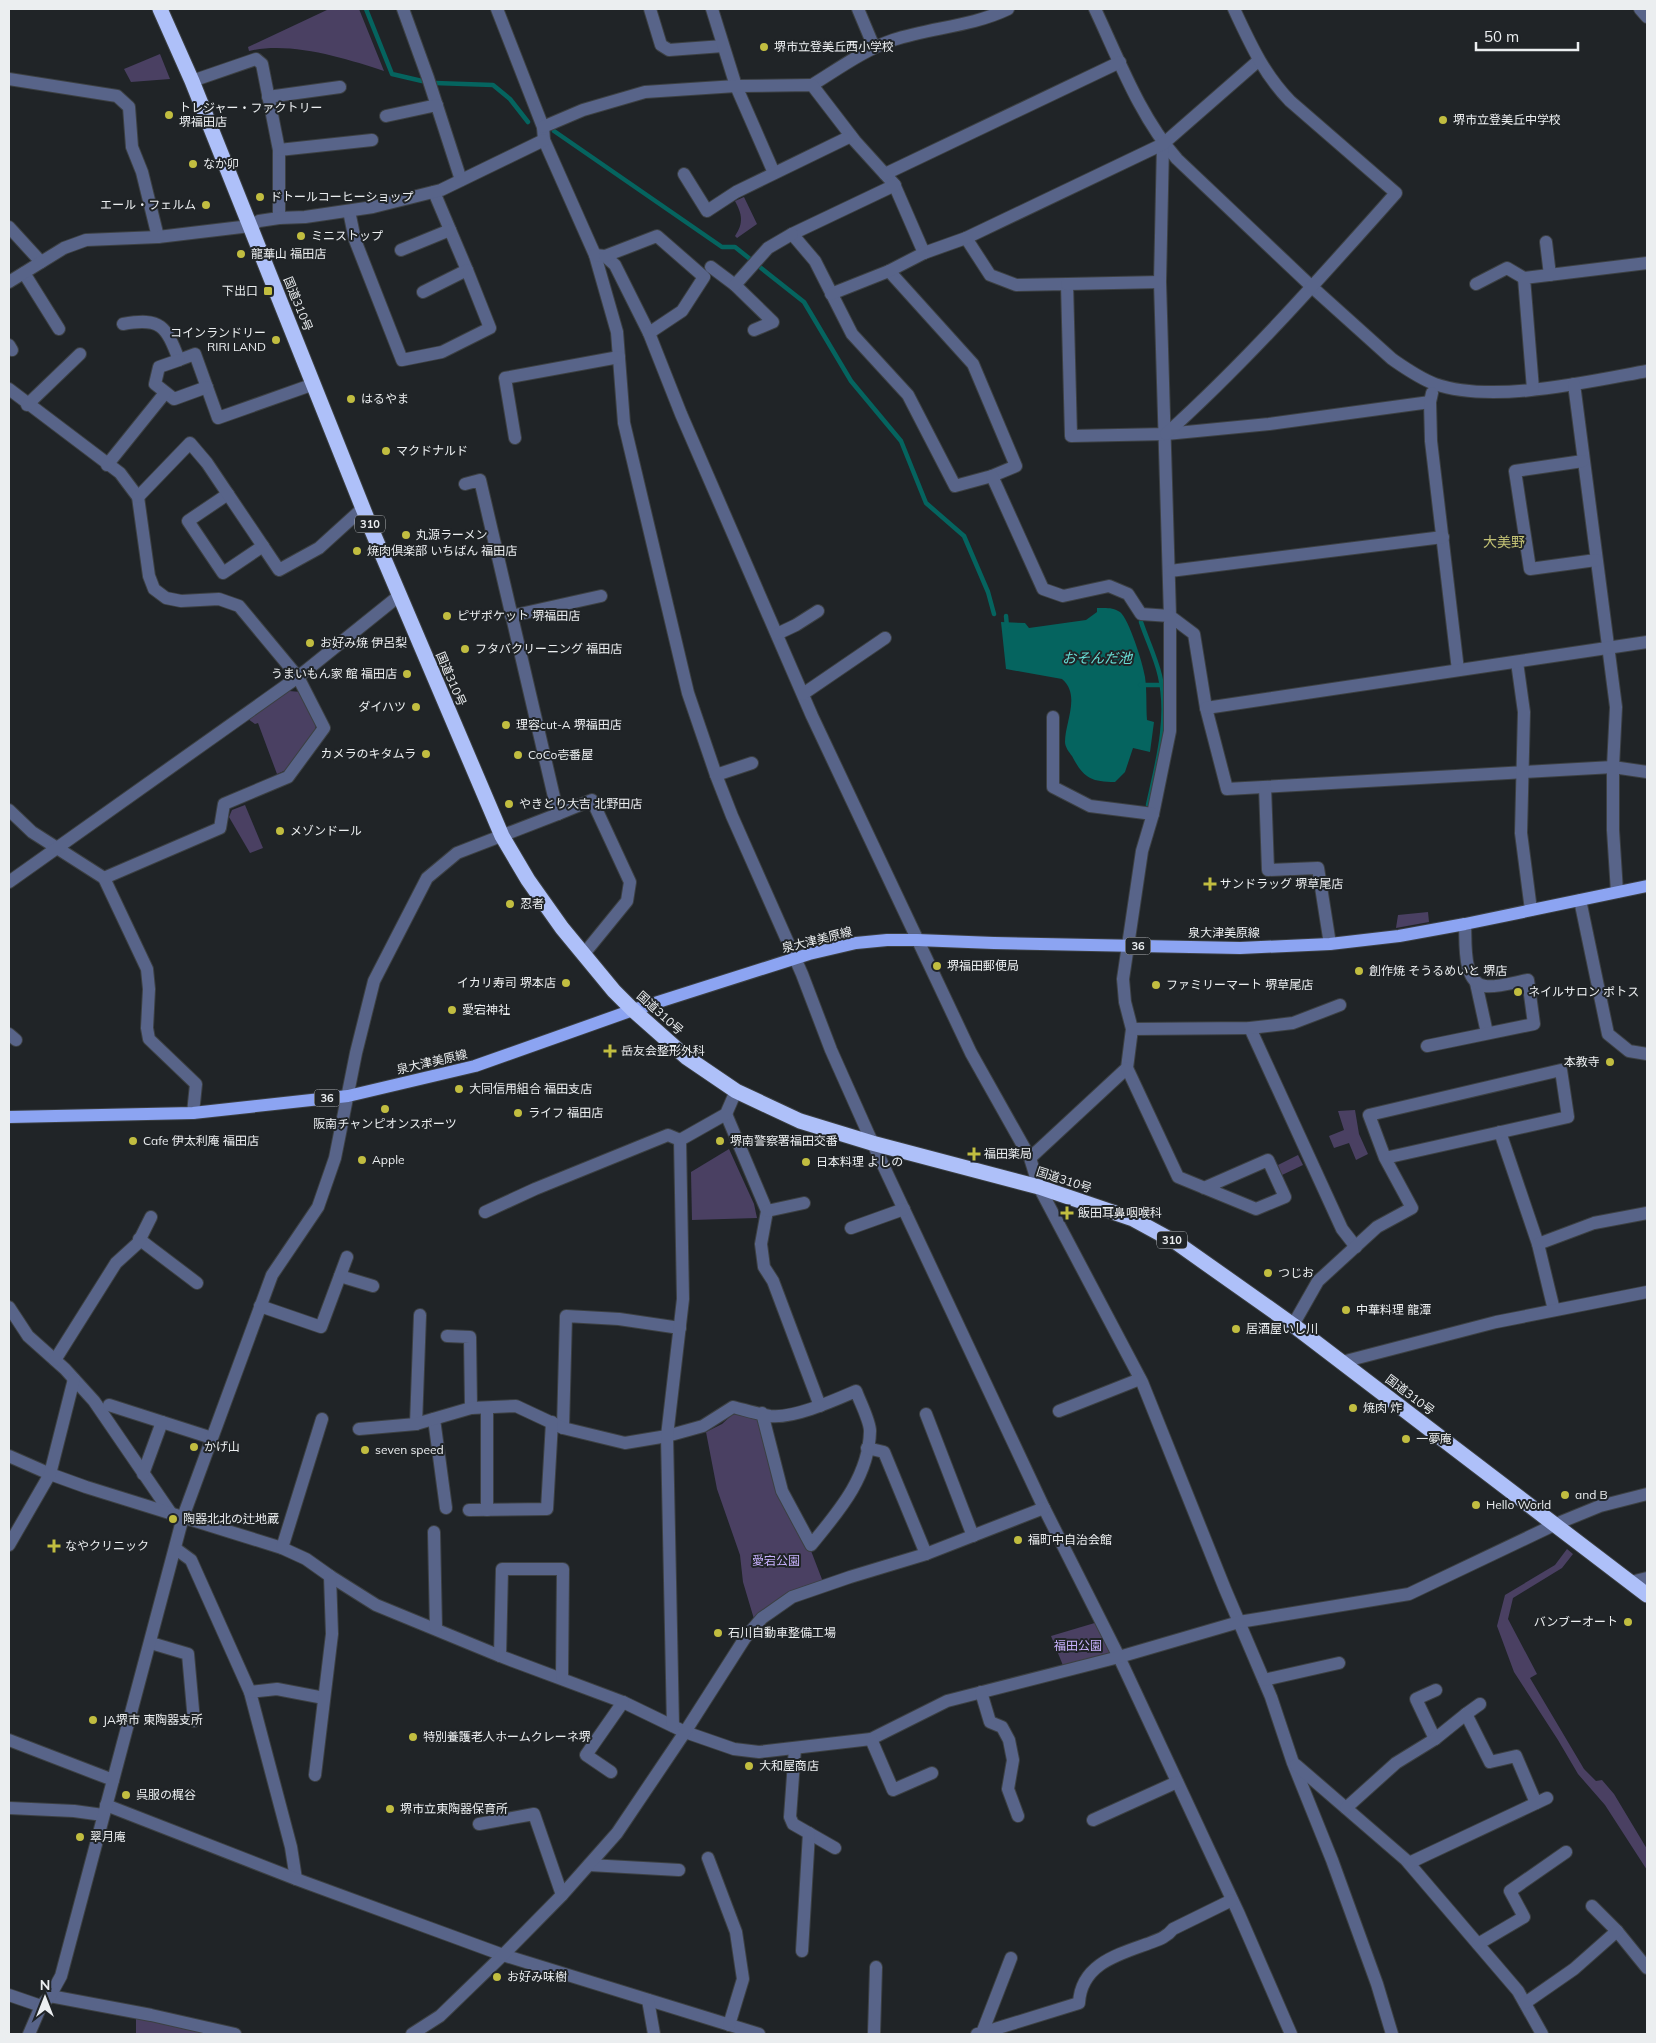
<svg xmlns="http://www.w3.org/2000/svg" width="1656" height="2043" viewBox="0 0 1656 2043" font-family="Mulish,'Noto Sans JP',sans-serif">
<rect width="100%" height="100%" fill="#202427"/>
<g fill="#4a4062">
<path d="M329,9H359L384,71C345,58 290,41 249,51L248,47Z"/>
<polygon points="160,54 170,79 131,82 124,69"/>
<path d="M744,197L757,224L737,238L735,236C744,223 742,214 735,201Z"/>
<polygon points="289,691 301,692 316,724 315,733 286,770 277,774 258,723 255,724 248,719"/>
<polygon points="245,805 263,848 250,853 229,817 232,810"/>
<polygon points="1428,912 1429,922 1396,928 1398,915"/>
<polygon points="1355,1110 1359,1134 1368,1154 1356,1160 1349,1143 1334,1148 1329,1136 1344,1130 1338,1111"/>
<polygon points="729,1149 754,1204 757,1218 692,1220 691,1172"/>
<polygon points="1298,1155 1303,1165 1282,1175 1278,1165"/>
<polygon points="733,1414 760,1418 823,1582 754,1619 743,1582 740,1555 717,1489 706,1432 722,1424"/>
<polygon points="1567,1549 1573,1554 1562,1568 1513,1598 1508,1619 1537,1674 1530,1678 1584,1769 1596,1781 1602,1780 1614,1794 1647,1849 1647,1870 1605,1805 1578,1774 1558,1740 1514,1672 1497,1626 1505,1595 1555,1565"/>
<polygon points="1098,1622 1110,1652 1108,1656 1064,1668 1051,1636"/>
<polygon points="136,2018 210,2034 136,2034"/>
</g>
<path fill="#05645f" d="M1097,608C1105,608 1113,607 1120,612C1129,619 1143,664 1145,677C1147,691 1146,706 1147,720L1154,722L1150,752L1133,748L1125,772L1115,782C1090,782 1083,777 1072,756C1069,752 1065,747 1065,742C1065,722 1081,695 1062,679L1006,669L1001,622L1025,623L1029,628L1086,620L1097,612Z"/>
<g fill="none" stroke-linecap="round" stroke-linejoin="round">
<g stroke="#05645f" stroke-width="4.5">
<polyline points="366,9 392,74 422,81"/>
<polyline points="435,83 493,85 510,99 528,122"/>
<polyline points="554,131 722,247 735,247 750,259"/>
<polyline points="761,268 804,302 851,381 901,441 926,503 964,536 988,592 994,614"/>
<polyline points="1006,616 1007,627"/>
<path d="M1141,622C1147,640 1156,658 1160,676C1170,719 1157,764 1148,805"/>
<polyline points="1140,685 1161,685"/>
</g>
<defs>
<g id="minor">
<polyline points="403,9 428,78 461,180"/>
<polyline points="497,9 543,127 544,140 595,255 617,332 624,423 688,693 716,775 732,816 802,974 831,1050 868,1133 1044,1508 1119,1657 1238,1912 1291,2034"/>
<polyline points="650,9 661,45 669,50 723,46"/>
<polyline points="712,9 736,86 774,173"/>
<polyline points="858,9 874,47"/>
<path d="M1095,9C1119,60 1140,117 1177,159L1312,287L1392,359C1405,368 1419,378 1435,384C1492,404 1587,382 1647,371"/>
<polyline points="1640,9 1647,17"/>
<polyline points="9,79 117,96 129,107 132,147 142,172 158,237"/>
<polyline points="192,81 256,59 262,64 279,150 279,218"/>
<path d="M812,85C838,69 864,50 893,40C932,27 970,27 1008,9"/>
<polyline points="268,97 340,87"/>
<polyline points="386,116 437,105"/>
<polyline points="543,127 583,110 645,92 736,86 812,85 855,141 894,184 924,253"/>
<polyline points="1163,144 1160,282 1170,616 1194,634 1206,708 1227,789 1613,767 1647,772"/>
<polyline points="279,150 372,140"/>
<polyline points="684,174 707,211 736,192 851,136"/>
<polyline points="885,174 1120,62"/>
<polyline points="434,192 467,270"/>
<polyline points="349,211 355,240 402,360 442,352 490,328 467,270 423,292"/>
<polyline points="9,227 41,262"/>
<polyline points="966,238 990,275 1016,285 1067,284 1071,436 1166,434 1269,424 1430,402"/>
<polyline points="1546,242 1550,275"/>
<polyline points="401,250 450,230"/>
<polyline points="595,255 605,256 615,265 649,333 681,414 812,716 971,1053 1030,1158 1039,1187 1142,1382 1225,1589 1271,1697 1293,1763 1332,1860 1377,1984 1392,2034"/>
<polyline points="605,256 657,236 704,277 682,311 649,333"/>
<polyline points="711,267 735,285 773,322 754,330"/>
<polyline points="889,271 973,364 1016,466 992,476 955,486 908,395 852,334 815,261 792,234 895,185"/>
<polyline points="24,273 59,329"/>
<polyline points="9,282 64,248 86,240 158,237 250,226 259,221 279,218 305,217 373,207 441,190 544,140"/>
<polyline points="1067,284 1160,282"/>
<polyline points="1476,284 1507,268 1524,278"/>
<polyline points="735,285 768,248 792,234"/>
<polyline points="831,294 889,271 924,253 966,238 1163,144 1258,61"/>
<path d="M123,324C161,317 166,326 179,360L195,354L218,418L314,384"/>
<polyline points="9,345 12,350"/>
<polyline points="179,360 159,367 155,384 174,399 207,387"/>
<polyline points="1574,384 1616,707 1613,767 1613,830 1617,892"/>
<polyline points="9,389 120,473 138,497 149,576 154,589 166,598 181,601 219,599 239,606 298,677 324,728 288,777 224,804 220,828 104,878"/>
<polyline points="1533,389 1524,278 1647,263"/>
<polyline points="1432,393 1430,402 1431,441 1458,670"/>
<polyline points="27,405 80,354"/>
<path d="M1166,434C1248,360 1322,276 1396,193L1290,101C1263,73 1250,43 1234,9"/>
<polyline points="515,438 505,378 619,357"/>
<polyline points="1583,461 1515,471 1530,569 1596,560"/>
<polyline points="107,465 165,393"/>
<polyline points="992,476 1043,589 1063,596 1109,586 1128,594 1141,614 1170,616 1170,731 1153,814 1142,851 1123,979 1125,1002 1132,1029 1127,1068 1030,1158"/>
<polyline points="228,494 188,521 223,573 263,546"/>
<polyline points="138,497 190,443 207,463 279,570 319,548 363,508"/>
<polyline points="1170,571 1443,537"/>
<polyline points="511,616 601,596"/>
<polyline points="777,634 796,625 818,611"/>
<polyline points="1517,662 1524,712 1521,833 1531,910"/>
<polyline points="803,694 885,638"/>
<polyline points="1206,708 1647,642"/>
<polyline points="1053,717 1053,787 1090,806 1153,814"/>
<polyline points="716,775 752,763"/>
<polyline points="1265,787 1268,870 1318,868 1330,944"/>
<polyline points="9,810 32,832 104,878 147,969 149,989 147,1028 149,1039 196,1084 193,1113"/>
<polyline points="558,814 592,800 630,882 627,901 583,955"/>
<polyline points="9,882 298,677 400,595"/>
<polyline points="1580,900 1608,1034 1629,1051 1647,1054"/>
<polyline points="1476,983 1487,1033"/>
<polyline points="1250,1028 1342,1229 1356,1247"/>
<polyline points="1132,1029 1250,1028 1293,1023 1340,1005"/>
<polyline points="9,1034 16,1040"/>
<path d="M1427,1046L1534,1024L1528,980C1516,982 1495,988 1485,986C1462,983 1466,941 1465,924"/>
<polyline points="1127,1068 1178,1177 1256,1209 1285,1197 1268,1160 1204,1188"/>
<polyline points="726,1114 767,1211 761,1244 764,1267 773,1281 820,1406"/>
<polyline points="1500,1132 1538,1244 1554,1310"/>
<polyline points="767,1211 804,1203"/>
<polyline points="485,1212 535,1189 668,1135 680,1140"/>
<polyline points="851,1228 904,1209"/>
<polyline points="139,1239 197,1283"/>
<polyline points="1538,1244 1594,1223 1647,1213"/>
<polyline points="340,1276 373,1286"/>
<polyline points="260,1306 321,1327 347,1257"/>
<polyline points="9,1307 28,1336 65,1369 94,1401 170,1512"/>
<polyline points="1293,1325 1318,1281 1377,1227 1412,1208 1385,1158 1369,1115 1561,1070 1568,1117 1385,1158"/>
<polyline points="447,1336 470,1337 471,1408"/>
<polyline points="55,1360 116,1263 138,1243 151,1217"/>
<polyline points="1342,1362 1496,1322 1647,1292"/>
<polyline points="109,1405 212,1438"/>
<polyline points="1059,1411 1140,1379"/>
<polyline points="926,1414 973,1536"/>
<polyline points="434,1419 446,1508"/>
<polyline points="416,1424 420,1315"/>
<polyline points="563,1428 566,1316 619,1319 680,1328"/>
<path d="M359,1429L416,1424L471,1408L516,1406L563,1428L625,1443L667,1436L703,1426L733,1407C745,1410 758,1414 770,1416C793,1419 835,1400 856,1391C860,1402 870,1421 870,1431C869,1477 838,1512 811,1545L782,1491L762,1413"/>
<polyline points="867,1448 884,1452 926,1554"/>
<polyline points="9,1456 50,1474 86,1487 282,1548 306,1559 330,1576 376,1605 500,1656 623,1702 685,1732 734,1749 759,1752 871,1739 947,1701 1119,1657 1239,1622 1409,1594 1556,1524 1600,1506 1647,1494"/>
<polyline points="143,1474 162,1422"/>
<polyline points="469,1510 547,1509 552,1422"/>
<polyline points="487,1510 487,1408"/>
<polyline points="434,1532 436,1629"/>
<polyline points="9,1545 50,1474 74,1379"/>
<polyline points="282,1548 322,1419"/>
<polyline points="176,1549 191,1560 250,1692 291,1847 296,1879"/>
<polyline points="1631,1582 1647,1578"/>
<polyline points="151,1643 188,1654 194,1721"/>
<polyline points="500,1656 502,1569 563,1569 562,1678"/>
<polyline points="1264,1680 1339,1663"/>
<polyline points="250,1692 277,1689 324,1698"/>
<polyline points="981,1692 990,1722 1002,1727 1009,1740 1013,1760 1008,1789 1018,1816"/>
<polyline points="1466,1714 1480,1704"/>
<polyline points="673,1726 667,1436 683,1299 680,1140 726,1114 736,1091"/>
<polyline points="871,1739 893,1790 932,1773"/>
<polyline points="1435,1739 1416,1699 1436,1690"/>
<polyline points="9,1740 113,1780"/>
<polyline points="795,1748 790,1817 793,1824 835,1848"/>
<polyline points="1296,1765 1406,1860 1518,1991 1542,2034"/>
<polyline points="611,1772 586,1755 623,1702"/>
<polyline points="315,1775 332,1634 330,1576"/>
<polyline points="106,1805 296,1879 503,1955 759,2034"/>
<polyline points="9,1808 74,1811 103,1815"/>
<polyline points="1346,1808 1396,1763 1435,1739 1466,1714 1490,1762 1516,1756 1536,1803"/>
<polyline points="1093,1820 1177,1782"/>
<polyline points="479,1824 534,1814 562,1895"/>
<polyline points="708,1858 736,1932 743,1979 729,2025"/>
<polyline points="1409,1863 1547,1798"/>
<polyline points="589,1865 679,1870"/>
<polyline points="1592,1906 1617,1931 1647,1968"/>
<polyline points="1478,1944 1524,1917 1510,1891 1566,1852"/>
<polyline points="802,1951 809,1833"/>
<polyline points="9,1995 41,2006"/>
<polyline points="50,1996 151,2015 235,2034"/>
<polyline points="648,2000 654,2034"/>
<polyline points="1525,2003 1574,1969 1617,1931"/>
<path d="M982,2033L1079,2003C1081,1965 1116,1955 1147,1944C1157,1940 1166,1938 1173,1929L1232,1900"/>
<polyline points="29,2034 41,2006 50,1996 61,1976 183,1517 272,1275 318,1207 335,1158 356,1053 374,981 427,878 457,853 558,814 480,480 465,484"/>
<polyline points="412,2034 440,2016 503,1955 562,1895 617,1833 685,1732 745,1638 762,1618 792,1597 850,1577 926,1554 1044,1508"/>
<polyline points="874,2034 876,1967"/>
<polyline points="977,2034 982,2033 1011,1958"/>
</g>
<polyline id="major" points="9,1117 193,1113 348,1096 475,1066 633,1010 809,954 856,943 887,940 917,940 994,943 1240,948 1330,944 1399,936 1465,924 1647,886"/>
<polyline id="highway" points="160,9 192,81 370,526 502,836 528,880 562,928 614,991 633,1010 686,1057 736,1091 800,1121 872,1143 1039,1187 1133,1219 1177,1243 1293,1325 1647,1595"/>
</defs>
<use href="#minor" stroke="#3c4043" stroke-width="14"/>
<use href="#major" stroke="#3c4043" stroke-width="14"/>
<use href="#highway" stroke="#3c4043" stroke-width="17"/>
<use href="#minor" stroke="#586489" stroke-width="12"/>
<use href="#major" stroke="#8ca4f2" stroke-width="12"/>
<use href="#highway" stroke="#aec0f9" stroke-width="15"/>
</g>
<g fill="#c1bd40" stroke="#202427" stroke-width="2">
<circle cx="764" cy="47" r="5"/>
<circle cx="169" cy="115" r="5"/>
<circle cx="1443" cy="120" r="5"/>
<circle cx="193" cy="164" r="5"/>
<circle cx="260" cy="197" r="5"/>
<circle cx="206" cy="205" r="5"/>
<circle cx="301" cy="236" r="5"/>
<circle cx="241" cy="254" r="5"/>
<rect x="263" y="286" width="10" height="10" rx="2.5"/>
<circle cx="276" cy="340" r="5"/>
<circle cx="351" cy="399" r="5"/>
<circle cx="386" cy="451" r="5"/>
<circle cx="406" cy="535" r="5"/>
<circle cx="357" cy="551" r="5"/>
<circle cx="447" cy="616" r="5"/>
<circle cx="310" cy="643" r="5"/>
<circle cx="465" cy="649" r="5"/>
<circle cx="407" cy="674" r="5"/>
<circle cx="416" cy="707" r="5"/>
<circle cx="506" cy="725" r="5"/>
<circle cx="426" cy="754" r="5"/>
<circle cx="518" cy="755" r="5"/>
<circle cx="509" cy="804" r="5"/>
<circle cx="280" cy="831" r="5"/>
<path d="M1207.5 876.5h5v5h5v5h-5v5h-5v-5h-5v-5h5z"/>
<circle cx="510" cy="904" r="5"/>
<circle cx="937" cy="966" r="5"/>
<circle cx="1359" cy="971" r="5"/>
<circle cx="566" cy="983" r="5"/>
<circle cx="1156" cy="985" r="5"/>
<circle cx="1518" cy="992" r="5"/>
<circle cx="452" cy="1010" r="5"/>
<path d="M607.5 1043.5h5v5h5v5h-5v5h-5v-5h-5v-5h5z"/>
<circle cx="1610" cy="1062" r="5"/>
<circle cx="459" cy="1089" r="5"/>
<circle cx="385" cy="1109" r="5"/>
<circle cx="518" cy="1113" r="5"/>
<circle cx="133" cy="1141" r="5"/>
<circle cx="720" cy="1141" r="5"/>
<path d="M971.5 1146.5h5v5h5v5h-5v5h-5v-5h-5v-5h5z"/>
<circle cx="362" cy="1160" r="5"/>
<circle cx="806" cy="1162" r="5"/>
<path d="M1064.5 1205.5h5v5h5v5h-5v5h-5v-5h-5v-5h5z"/>
<circle cx="1268" cy="1273" r="5"/>
<circle cx="1346" cy="1310" r="5"/>
<circle cx="1236" cy="1329" r="5"/>
<circle cx="1353" cy="1408" r="5"/>
<circle cx="1406" cy="1439" r="5"/>
<circle cx="194" cy="1447" r="5"/>
<circle cx="365" cy="1450" r="5"/>
<circle cx="1565" cy="1495" r="5"/>
<circle cx="1476" cy="1505" r="5"/>
<circle cx="173" cy="1519" r="5"/>
<circle cx="1018" cy="1540" r="5"/>
<path d="M51.5 1538.5h5v5h5v5h-5v5h-5v-5h-5v-5h5z"/>
<circle cx="1628" cy="1622" r="5"/>
<circle cx="718" cy="1633" r="5"/>
<circle cx="93" cy="1720" r="5"/>
<circle cx="413" cy="1737" r="5"/>
<circle cx="749" cy="1766" r="5"/>
<circle cx="126" cy="1795" r="5"/>
<circle cx="390" cy="1809" r="5"/>
<circle cx="80" cy="1837" r="5"/>
<circle cx="497" cy="1977" r="5"/>
</g>
<g text-anchor="middle" stroke-width="4" stroke-linejoin="round" paint-order="stroke">
<g fill="#202427" stroke="#aeb1b4" stroke-width="1">
<rect x="355" y="515.5" width="30" height="17" rx="4"/>
<rect x="1125.5" y="937.5" width="25" height="17" rx="4"/>
<rect x="314.5" y="1089.5" width="25" height="17" rx="4"/>
<rect x="1157" y="1231.5" width="30" height="17" rx="4"/>
</g>
<g font-size="11" font-weight="bold" fill="#ebeef0">
<text x="370" y="528">310</text>
<text x="1138" y="950">36</text>
<text x="327" y="1102">36</text>
<text x="1172" y="1244">310</text>
</g>
<g font-size="12" fill="#ebeef0" stroke="#202427" text-anchor="start">
<text x="774" y="51">堺市立登美丘西小学校</text>
<text x="179" y="112">トレジャー・ファクトリー<tspan x="179" dy="14">堺福田店</tspan></text>
<text x="1453" y="124">堺市立登美丘中学校</text>
<text x="203" y="168">なか卯</text>
<text x="270" y="201">ドトールコーヒーショップ</text>
<text x="196" y="209" text-anchor="end">エール・フェルム</text>
<text x="311" y="240">ミニストップ</text>
<text x="251" y="258">龍華山 福田店</text>
<text x="258" y="295" text-anchor="end">下出口</text>
<text x="266" y="337" text-anchor="end">コインランドリー<tspan x="266" dy="14">RIRI LAND</tspan></text>
<text x="361" y="403">はるやま</text>
<text x="396" y="455">マクドナルド</text>
<text x="416" y="539">丸源ラーメン</text>
<text x="367" y="555">焼肉倶楽部 いちばん 福田店</text>
<text x="457" y="620">ピザポケット 堺福田店</text>
<text x="320" y="647">お好み焼 伊呂梨</text>
<text x="475" y="653">フタバクリーニング 福田店</text>
<text x="397" y="678" text-anchor="end">うまいもん家 館 福田店</text>
<text x="406" y="711" text-anchor="end">ダイハツ</text>
<text x="516" y="729">理容cut-A 堺福田店</text>
<text x="416" y="758" text-anchor="end">カメラのキタムラ</text>
<text x="528" y="759">CoCo壱番屋</text>
<text x="519" y="808">やきとり大吉 北野田店</text>
<text x="290" y="835">メゾンドール</text>
<text x="1220" y="888">サンドラッグ 堺草尾店</text>
<text x="520" y="908">忍者</text>
<text x="947" y="970">堺福田郵便局</text>
<text x="1369" y="975">創作焼 そうるめいと 堺店</text>
<text x="556" y="987" text-anchor="end">イカリ寿司 堺本店</text>
<text x="1166" y="989">ファミリーマート 堺草尾店</text>
<text x="1528" y="996">ネイルサロン ポトス</text>
<text x="462" y="1014">愛宕神社</text>
<text x="621" y="1055">岳友会整形外科</text>
<text x="1600" y="1066" text-anchor="end">本教寺</text>
<text x="469" y="1093">大同信用組合 福田支店</text>
<text x="528" y="1117">ライフ 福田店</text>
<text x="385" y="1128" text-anchor="middle">阪南チャンピオンスポーツ</text>
<text x="143" y="1145">Cafe 伊太利庵 福田店</text>
<text x="730" y="1145">堺南警察署福田交番</text>
<text x="984" y="1158">福田薬局</text>
<text x="372" y="1164">Apple</text>
<text x="816" y="1166">日本料理 よしの</text>
<text x="1078" y="1217">飯田耳鼻咽喉科</text>
<text x="1278" y="1277">つじお</text>
<text x="1356" y="1314">中華料理 龍潭</text>
<text x="1246" y="1333">居酒屋いし川</text>
<text x="1363" y="1412">焼肉 炸</text>
<text x="1416" y="1443">一夢庵</text>
<text x="204" y="1451">かげ山</text>
<text x="375" y="1454">seven speed</text>
<text x="1575" y="1499">and B</text>
<text x="1486" y="1509">Hello World</text>
<text x="183" y="1523">陶器北北の辻地蔵</text>
<text x="1028" y="1544">福町中自治会館</text>
<text x="65" y="1550">なやクリニック</text>
<text x="1618" y="1626" text-anchor="end">バンブーオート</text>
<text x="728" y="1637">石川自動車整備工場</text>
<text x="103" y="1724">JA堺市 東陶器支所</text>
<text x="423" y="1741">特別養護老人ホームクレーネ堺</text>
<text x="759" y="1770">大和屋商店</text>
<text x="136" y="1799">呉服の梶谷</text>
<text x="400" y="1813">堺市立東陶器保育所</text>
<text x="90" y="1841">翠月庵</text>
<text x="507" y="1981">お好み味樹</text>
</g>
<g font-size="12" fill="#ebeef0" stroke="#202427">
<text transform="translate(298 304) rotate(68)" y="4">国道310号</text>
<text transform="translate(451 679) rotate(67)" y="4">国道310号</text>
<text x="1224" y="937">泉大津美原線</text>
<text transform="translate(817 940) rotate(-14)" y="4">泉大津美原線</text>
<text transform="translate(660 1013) rotate(42)" y="4">国道310号</text>
<text transform="translate(432 1062) rotate(-13)" y="4">泉大津美原線</text>
<text transform="translate(1064 1180) rotate(18)" y="4">国道310号</text>
<text transform="translate(1410 1395) rotate(37)" y="4">国道310号</text>
</g>
<g font-size="12" fill="#c7b1fc" stroke="#202427">
<text x="776" y="1565">愛宕公園</text>
<text x="1078" y="1650">福田公園</text>
</g>
<g font-size="14" fill="#c4c375" stroke="#202427">
<text x="1504" y="547">大美野</text>
</g>
<g font-size="14" font-style="italic" fill="#68ded5" stroke="#202427">
<text x="1097" y="663">おそんだ池</text>
</g>
</g>
<rect width="1656" height="2043" fill="none" stroke="#ebeef0" stroke-width="20"/>
<g transform="translate(45 1998)" stroke="#202427" stroke-width="4" paint-order="stroke">
<path d="M0-4L9 19L0 12L-9 19Z" fill="#ebeef0"/>
<text y="-8" font-size="14" font-weight="bold" text-anchor="middle" fill="#ebeef0">N</text>
</g>
<path d="M1476 42v8h102v-8" fill="none" stroke="#ebeef0" stroke-width="2.5"/>
<text x="1484" y="42" font-size="15" fill="#ebeef0" stroke="#202427" stroke-width="4" paint-order="stroke">50 m</text>
</svg>
